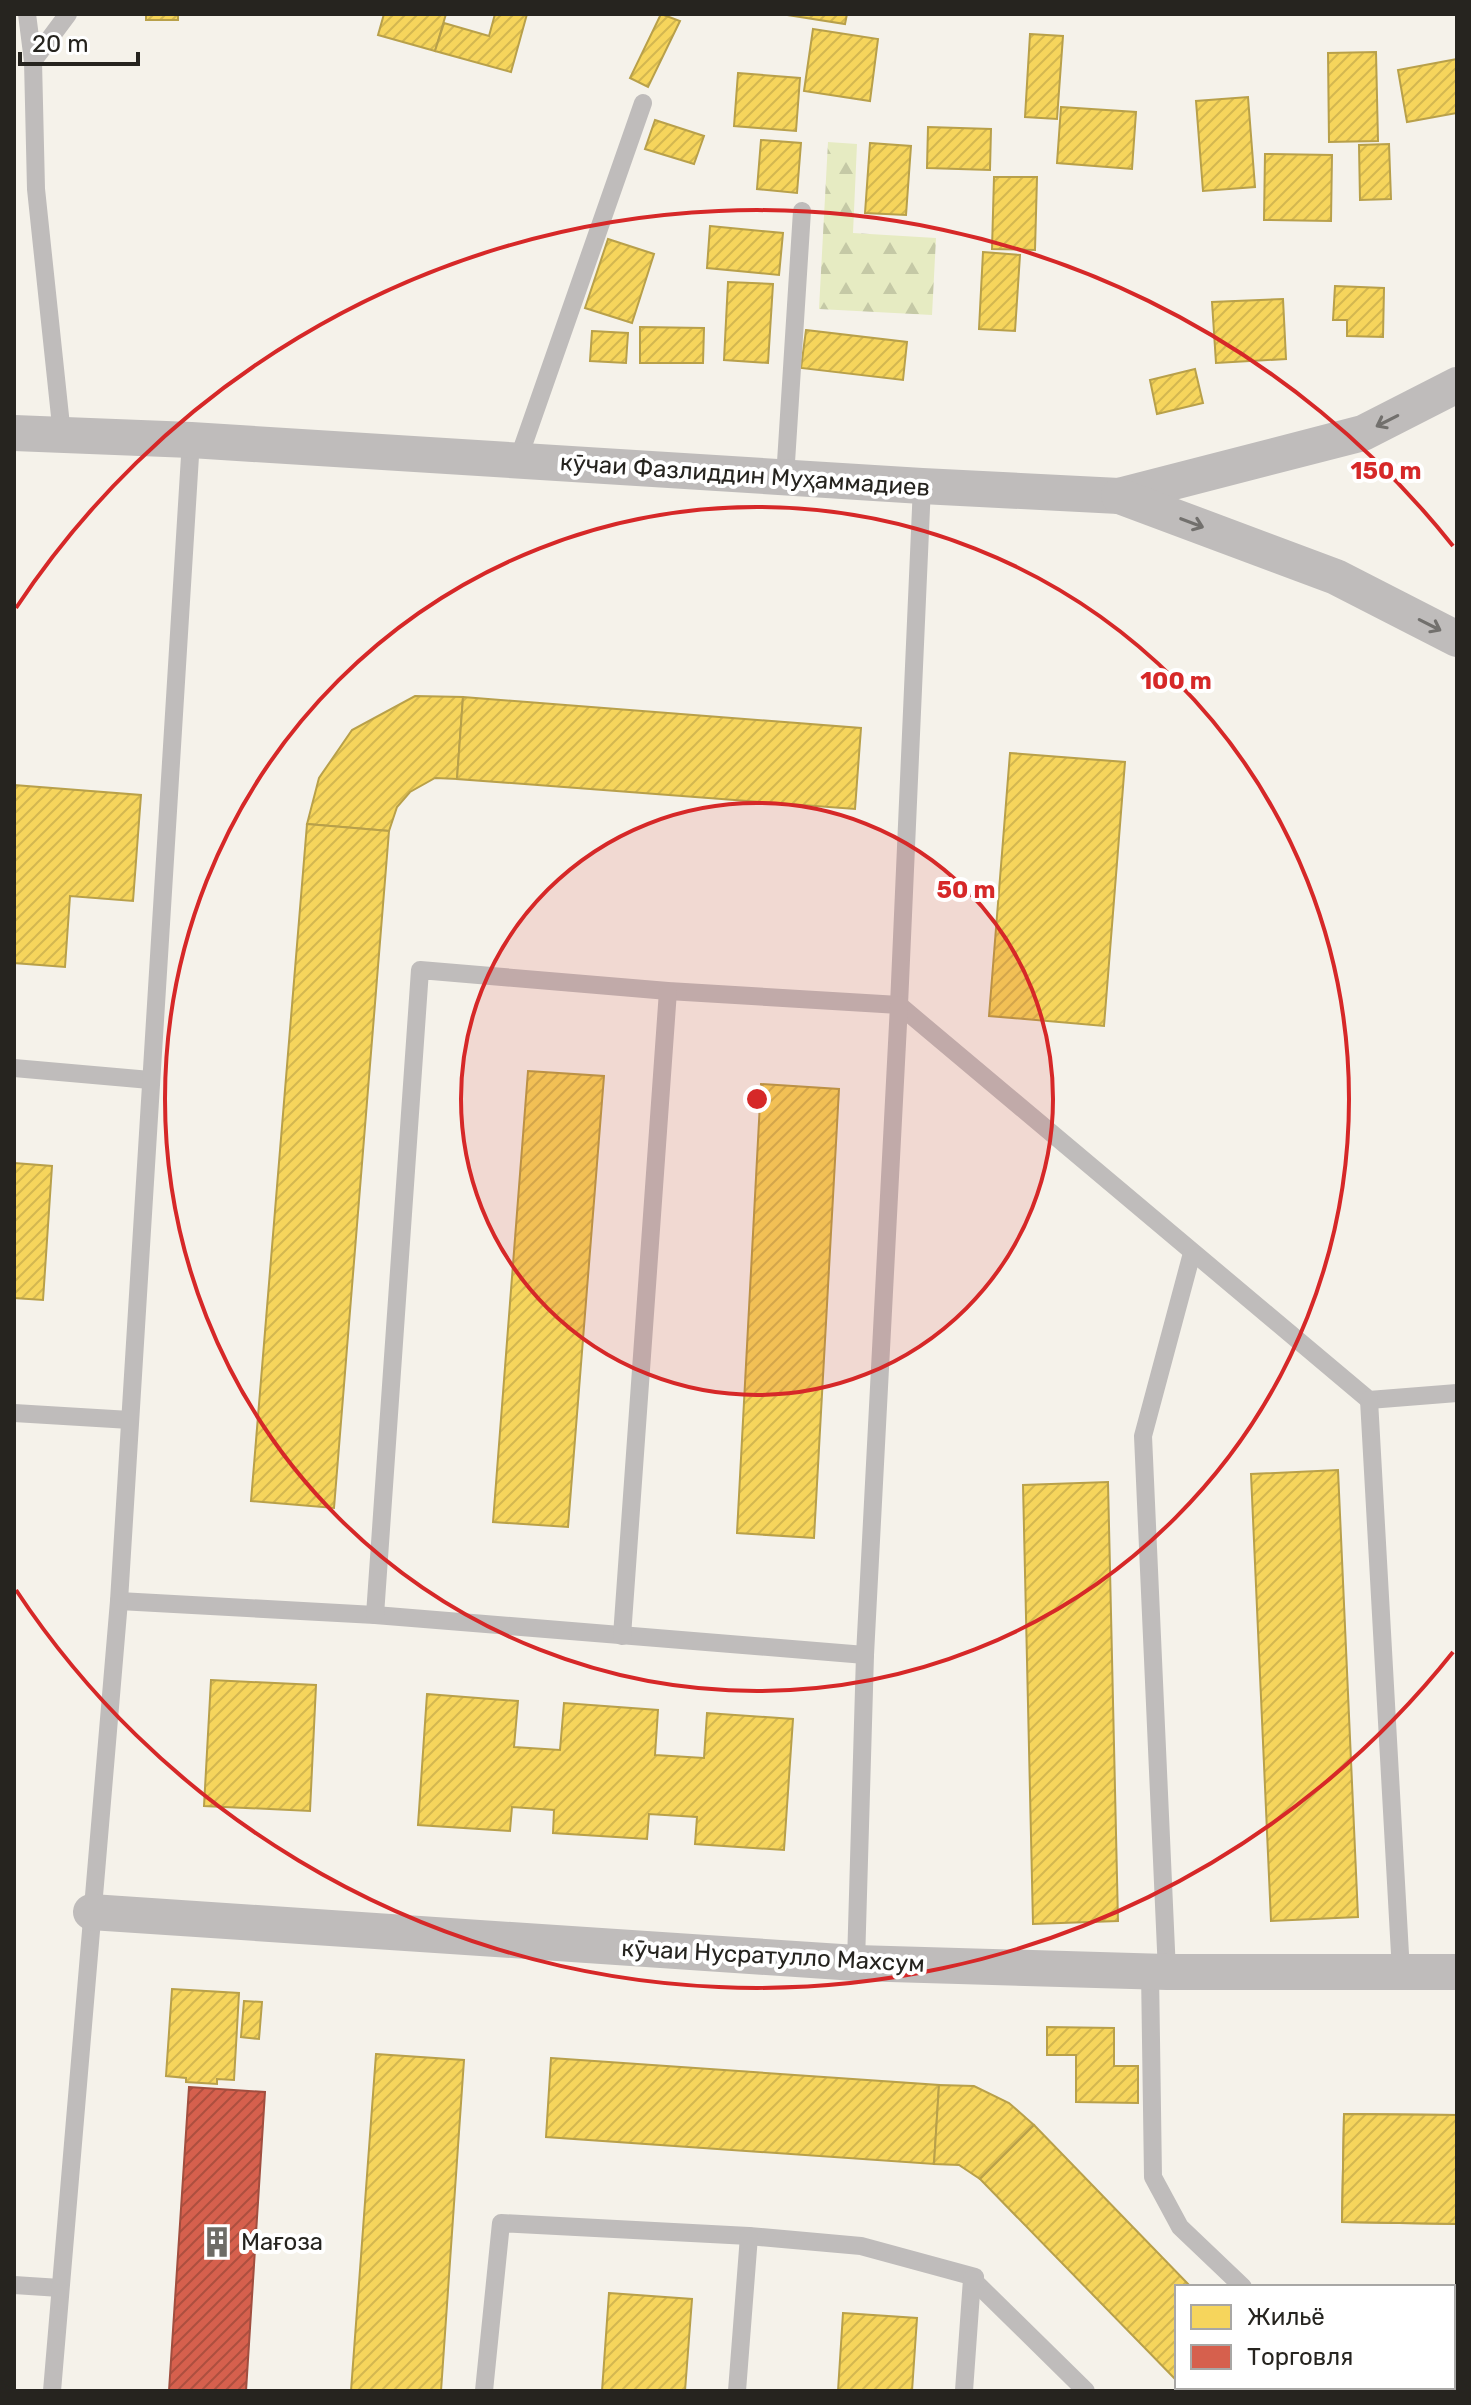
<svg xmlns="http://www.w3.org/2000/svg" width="1471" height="2405" viewBox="0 0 1471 2405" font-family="Rubik,sans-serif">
<defs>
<pattern id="forest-firs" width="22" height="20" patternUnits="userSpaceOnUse" patternTransform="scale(2)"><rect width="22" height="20" fill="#e6ebc2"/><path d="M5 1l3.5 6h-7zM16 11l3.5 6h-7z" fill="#c5c9a6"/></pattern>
<pattern id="homes-hatch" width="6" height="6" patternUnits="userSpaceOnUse" patternTransform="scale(2)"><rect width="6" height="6" fill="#f6d55c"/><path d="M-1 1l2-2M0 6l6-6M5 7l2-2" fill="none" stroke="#d3b750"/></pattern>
<pattern id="shops-hatch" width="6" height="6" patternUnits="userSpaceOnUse" patternTransform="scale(2)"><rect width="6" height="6" fill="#d6604d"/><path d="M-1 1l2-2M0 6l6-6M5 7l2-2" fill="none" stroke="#ad4f3f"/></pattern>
</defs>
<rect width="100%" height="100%" fill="#f5f2ea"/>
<polygon fill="url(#forest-firs)" points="828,142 857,144 853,233 936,238 932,315 819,309"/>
<g fill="url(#homes-hatch)" stroke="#b8a04a" stroke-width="2">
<rect x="146" y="14" width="32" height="6"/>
<polygon points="384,14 446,14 435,51 378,35"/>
<polygon points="495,14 527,14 511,72 435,51 444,23 489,36"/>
<polygon points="661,14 680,21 648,87 630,78"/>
<polygon points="781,14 847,14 845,24"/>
<polygon points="813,29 878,39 870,101 804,91"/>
<polygon points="1030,34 1063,36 1057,119 1025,117"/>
<polygon points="1376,52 1378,141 1329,142 1328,53"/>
<polygon points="1457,59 1457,113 1407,122 1398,70"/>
<polygon points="738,73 800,78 796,131 734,126"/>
<polygon points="1248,97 1255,187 1203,191 1196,101"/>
<polygon points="1061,107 1136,112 1132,169 1057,163"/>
<polygon points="655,120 704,136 694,164 645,149"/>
<polygon points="928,127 991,129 990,170 927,168"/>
<polygon points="761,140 801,143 797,193 757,189"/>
<polygon points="870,143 911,146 906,215 865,213"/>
<polygon points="1389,144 1391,199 1360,200 1359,145"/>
<polygon points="1265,154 1332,155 1331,221 1264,220"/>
<polygon points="994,177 1037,177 1035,250 992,249"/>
<polygon points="710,226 783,233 779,275 707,268"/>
<polygon points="608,239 654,254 632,323 585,308"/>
<polygon points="983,252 1020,255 1015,331 979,329"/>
<polygon points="728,282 773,284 768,363 724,360"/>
<polygon points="1335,286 1384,288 1383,337 1347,336 1347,320 1333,320"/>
<polygon points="1283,299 1286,359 1216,363 1212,302"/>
<polygon points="640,327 704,328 703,363 640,363"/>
<polygon points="806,330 907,342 903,380 801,368"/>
<polygon points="592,331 628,333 626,363 590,361"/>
<polygon points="1195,369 1203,403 1157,414 1150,380"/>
<polygon points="415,696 463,697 457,779 435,778 410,792 397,807 389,831 307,824 319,778 352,730"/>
<polygon points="463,697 861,728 855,809 457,779"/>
<polygon points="1010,753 1125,762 1104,1026 989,1016"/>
<polygon points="14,785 141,795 133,901 70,896 65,967 14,963"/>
<polygon points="307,824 389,831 334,1508 251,1501"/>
<polygon points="528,1071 604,1076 568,1527 493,1522"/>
<polygon points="761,1084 839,1089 814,1538 737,1533"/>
<polygon points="14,1163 52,1166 43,1300 14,1298"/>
<polygon points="1338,1470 1358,1917 1271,1921 1251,1474"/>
<polygon points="1108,1482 1118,1921 1033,1924 1023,1485"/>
<polygon points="211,1680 316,1685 310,1811 204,1806"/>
<polygon points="427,1694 518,1701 514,1747 560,1750 564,1703 658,1710 655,1755 704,1758 707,1713 793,1719 784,1850 695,1844 697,1817 649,1814 647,1839 553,1833 554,1810 512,1807 510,1831 418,1825"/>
<polygon points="172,1989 239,1993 234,2080 217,2079 217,2084 186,2082 186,2078 166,2076"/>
<polygon points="244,2001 262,2002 259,2039 241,2037"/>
<polygon points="1047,2027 1114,2028 1114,2066 1138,2066 1138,2103 1076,2102 1076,2055 1047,2055"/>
<polygon points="376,2054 464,2060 441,2391 351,2391"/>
<polygon points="551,2058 939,2085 934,2164 546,2137"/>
<polygon points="939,2085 974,2086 1009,2103 1034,2125 980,2179 959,2165 934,2164"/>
<polygon points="1344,2114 1457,2115 1457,2224 1342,2222"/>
<polygon points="1344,2114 1457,2115 1457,2224 1342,2222"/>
<polygon points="1034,2125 1191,2287 1177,2287 1177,2381 980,2179"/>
<polygon points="609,2293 692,2299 685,2391 602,2391"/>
<polygon points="843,2313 917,2318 912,2391 838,2391"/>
<polygon points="1183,2387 1288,2387 1292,2391 1187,2391"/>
</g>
<polygon fill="url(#shops-hatch)" stroke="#a14e3f" stroke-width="2" points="189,2087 265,2092 246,2391 169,2391"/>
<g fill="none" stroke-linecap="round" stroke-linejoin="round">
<g stroke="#bfbcbb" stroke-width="18">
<polyline points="27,14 33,61"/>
<polyline points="62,435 36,189 33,61 68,14"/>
<polyline points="518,460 643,103"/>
<polyline points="785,478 802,211"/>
<polyline points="899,1005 1369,1400 1457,1393"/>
<polyline points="14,1068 150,1080"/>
<polyline points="1369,1400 1401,1972"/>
<polyline points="14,1413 130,1420"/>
<polyline points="119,1601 375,1615 865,1655"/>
<polyline points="375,1615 420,970 668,991 899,1005 922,486"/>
<polyline points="622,1636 668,991"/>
<polyline points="856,1963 865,1655 899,1005"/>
<polyline points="1150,1972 1153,2177 1180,2227 1243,2287"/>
<polyline points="1167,1972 1143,1436 1192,1253"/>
<polyline points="14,2285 60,2288"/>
<polyline points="1347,2387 1351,2391"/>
<polyline points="52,2391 119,1601 191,440"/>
<polyline points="484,2391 501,2223 749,2236 861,2246 975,2277 972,2279 1086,2391"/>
<polyline points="737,2391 749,2236"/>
<polyline points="964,2391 972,2279"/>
</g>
<g stroke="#bfbcbb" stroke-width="36">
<polyline points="14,433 191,440 922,486 1119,496 1363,433 1457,385"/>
<polyline points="1119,496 1336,577 1457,639"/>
<polyline points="91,1912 856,1963 1167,1972 1457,1972"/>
</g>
</g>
<defs><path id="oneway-shaft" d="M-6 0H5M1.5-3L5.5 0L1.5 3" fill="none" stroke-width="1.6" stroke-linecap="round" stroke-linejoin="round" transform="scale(2)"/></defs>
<g stroke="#72706d">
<use href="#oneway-shaft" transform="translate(1387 421) rotate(153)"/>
<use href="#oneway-shaft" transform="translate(1192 523) rotate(21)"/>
<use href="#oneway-shaft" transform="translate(1430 625) rotate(27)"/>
</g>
<circle cx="757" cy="1099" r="296" fill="#d62828" fill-opacity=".12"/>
<g fill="none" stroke="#d62828" stroke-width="4">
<circle cx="757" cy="1099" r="296"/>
<circle cx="757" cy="1099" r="592"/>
<path d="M1453 1652A889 889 0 0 1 16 1590M16 608A889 889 0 0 1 1453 546"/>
</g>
<defs>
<symbol id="building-bare" viewBox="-9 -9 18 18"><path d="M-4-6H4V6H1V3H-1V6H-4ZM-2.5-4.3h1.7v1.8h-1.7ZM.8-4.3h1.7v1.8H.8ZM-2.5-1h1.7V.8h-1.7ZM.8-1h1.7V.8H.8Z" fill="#6e6c66" stroke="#fff" stroke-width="2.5" paint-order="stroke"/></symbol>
</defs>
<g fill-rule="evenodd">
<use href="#building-bare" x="195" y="2220" width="44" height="44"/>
</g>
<g text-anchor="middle" stroke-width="8" stroke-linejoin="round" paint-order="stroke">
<g font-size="24" fill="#26241f" stroke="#fff">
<text transform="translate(745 475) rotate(4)" y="8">кӯчаи Фазлиддин Муҳаммадиев</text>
<text transform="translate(773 1956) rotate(3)" y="8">кӯчаи Нусратулло Махсум</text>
</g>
<g font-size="24" fill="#26241f" stroke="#fff" text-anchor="start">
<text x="241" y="2250">Мағоза</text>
</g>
</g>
<circle cx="757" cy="1099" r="12" fill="#d62828" stroke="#fff" stroke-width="4"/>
<g font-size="24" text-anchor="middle" font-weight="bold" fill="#d62828" stroke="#fff" stroke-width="8" stroke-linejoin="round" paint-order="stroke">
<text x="1386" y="479">150 m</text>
<text x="1176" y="689">100 m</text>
<text x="966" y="898">50 m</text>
</g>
<rect width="1471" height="2405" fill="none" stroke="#26241f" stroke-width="32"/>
<rect x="1175" y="2285" width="280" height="104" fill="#ffffff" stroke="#a8a7a5" stroke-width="2"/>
<rect x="1191" y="2305" width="40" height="24" fill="#f6d55c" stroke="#a8a7a5" stroke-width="2"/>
<text x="1247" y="2325" font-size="24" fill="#26241f">Жильё</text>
<rect x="1191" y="2345" width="40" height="24" fill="#d6604d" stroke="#a8a7a5" stroke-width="2"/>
<text x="1247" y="2365" font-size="24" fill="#26241f">Торговля</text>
<path d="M20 52v12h118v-12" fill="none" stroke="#26241f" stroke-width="4"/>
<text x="32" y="52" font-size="24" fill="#26241f" stroke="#ffffff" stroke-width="6" paint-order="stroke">20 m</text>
</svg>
